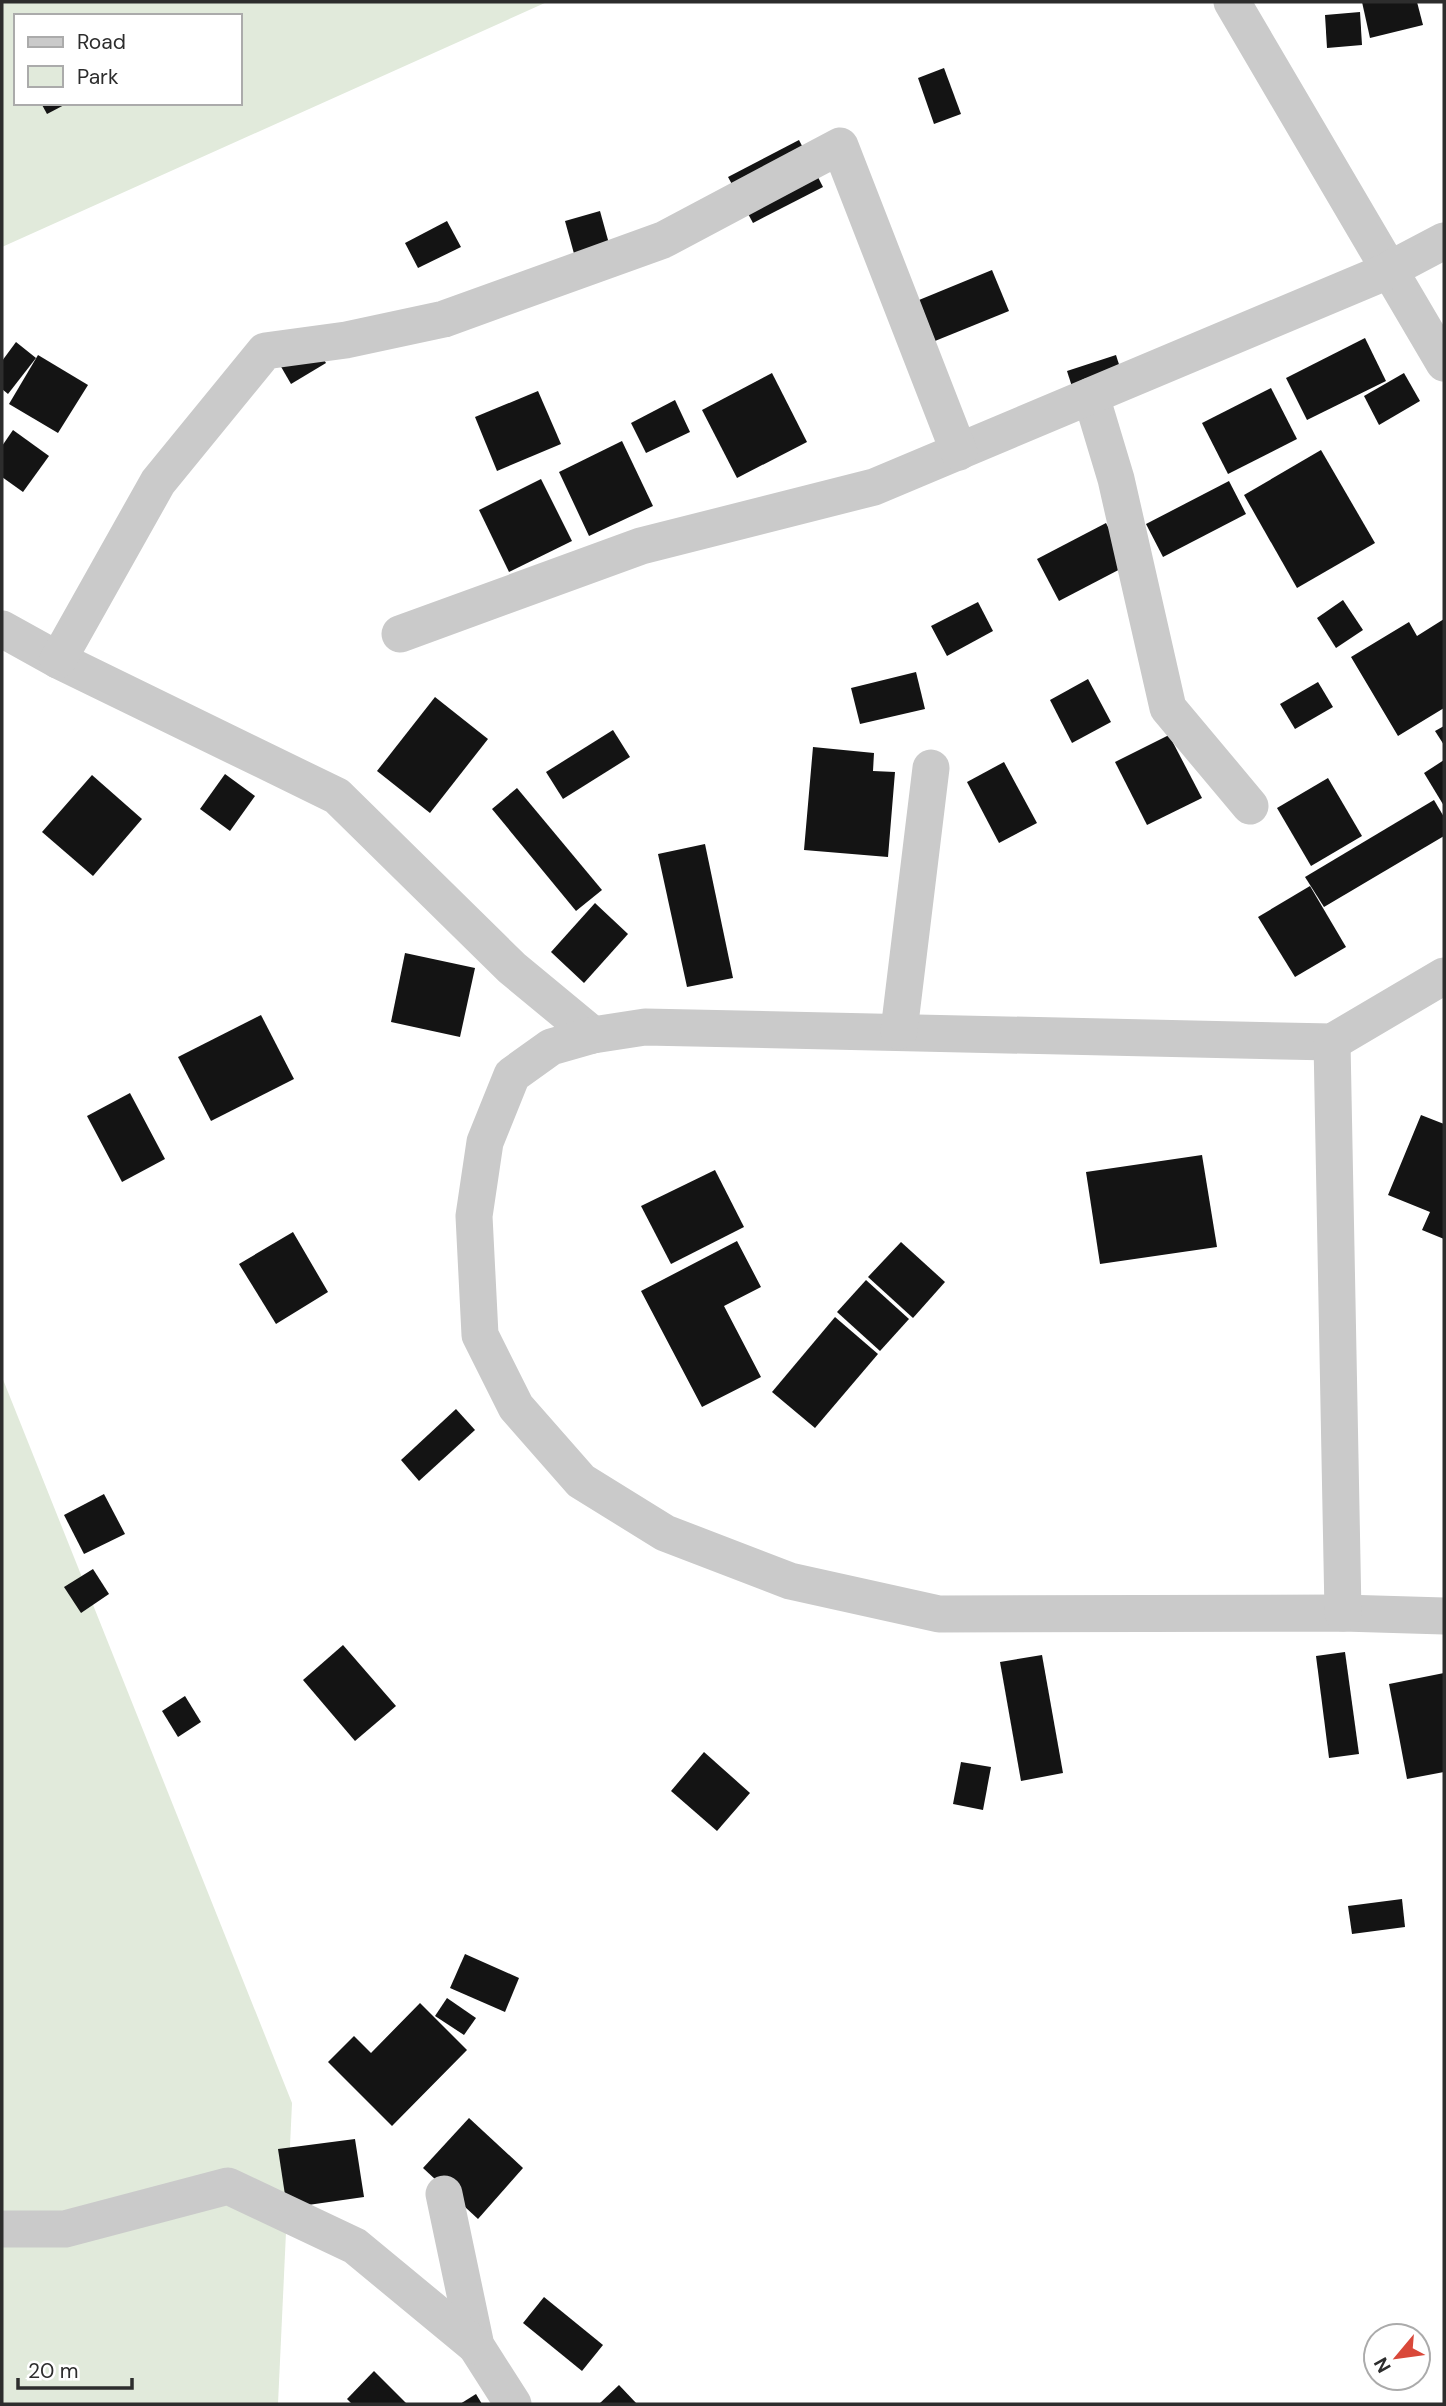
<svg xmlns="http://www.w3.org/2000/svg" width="1446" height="2406" viewBox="0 0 1446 2406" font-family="'DM Sans',sans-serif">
<rect width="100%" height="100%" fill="#fff"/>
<g fill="#e1eadb" fill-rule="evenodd">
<path d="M2,2H547L2,247ZM16,16H240V103H16Z"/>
<polygon points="2,1377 292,2103 278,2404 2,2404"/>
</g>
<g fill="#141414">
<polygon points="1362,2 1417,2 1423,25 1370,38"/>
<polygon points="1360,12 1362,45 1327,48 1325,15"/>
<polygon points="944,68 961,114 934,124 918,78"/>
<polygon points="41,103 68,103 47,114"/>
<polygon points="799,140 823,187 753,223 728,177"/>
<polygon points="600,211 616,269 581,279 565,221"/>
<polygon points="447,221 461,247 418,268 405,243"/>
<polygon points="992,270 1009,311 935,341 919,300"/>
<polygon points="311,338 326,363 291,384 276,358"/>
<polygon points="1365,338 1386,381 1307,420 1286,378"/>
<polygon points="16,342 36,358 8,394 2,389 2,361"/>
<polygon points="38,355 88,385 58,433 9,404"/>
<polygon points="1116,355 1129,396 1080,412 1067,371"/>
<polygon points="772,373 807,442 737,478 702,410"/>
<polygon points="1404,373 1420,401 1379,425 1364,396"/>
<polygon points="1271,388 1297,439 1228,474 1202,423"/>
<polygon points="538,391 561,444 497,471 475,417"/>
<polygon points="675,400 690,432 646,453 631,423"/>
<polygon points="13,430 49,456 23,492 2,477 2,446"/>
<polygon points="622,441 653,506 589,536 559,472"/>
<polygon points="1321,450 1375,543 1297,588 1244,495"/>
<polygon points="541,479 572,541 509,572 479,510"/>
<polygon points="1229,481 1246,514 1163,557 1146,524"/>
<polygon points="1106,523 1128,565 1059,601 1037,559"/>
<polygon points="1343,600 1363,630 1336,648 1317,618"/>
<polygon points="978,602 993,631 947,656 931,626"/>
<polygon points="1444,619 1444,708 1398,736 1351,657 1409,622 1417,636"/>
<polygon points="916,672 925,709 860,724 851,688"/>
<polygon points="1088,679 1111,722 1072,743 1050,700"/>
<polygon points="1318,682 1333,707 1295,729 1280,704"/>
<polygon points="435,697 488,739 430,813 377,771"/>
<polygon points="1444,726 1444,745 1435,731"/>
<polygon points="613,730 630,757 563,799 546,772"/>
<polygon points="1169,735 1202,798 1147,825 1115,762"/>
<polygon points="813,747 874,753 873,771 895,772 888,857 804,850"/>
<polygon points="1444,760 1444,806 1424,773"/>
<polygon points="1004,762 1037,823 999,843 967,782"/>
<polygon points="225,774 255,796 230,831 200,809"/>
<polygon points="92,775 142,819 93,876 42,832"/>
<polygon points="1328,778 1362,836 1311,866 1277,808"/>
<polygon points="517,788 602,890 576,911 492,809"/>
<polygon points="1434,800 1444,817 1444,836 1324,907 1305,877"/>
<polygon points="705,844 733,978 687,987 658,854"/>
<polygon points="1310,886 1346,947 1295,977 1258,917"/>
<polygon points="595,903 628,934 584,983 551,952"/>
<polygon points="405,953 475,968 460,1037 391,1022"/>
<polygon points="261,1015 294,1079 211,1121 178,1057"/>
<polygon points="130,1093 165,1159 122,1182 87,1116"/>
<polygon points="1421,1115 1444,1124 1444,1239 1422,1230 1430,1212 1388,1195"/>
<polygon points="1202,1155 1217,1247 1100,1264 1086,1172"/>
<polygon points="715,1170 744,1227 671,1264 641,1206"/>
<polygon points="293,1232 328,1292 276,1324 239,1264"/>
<polygon points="737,1241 761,1287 724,1306 761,1377 702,1407 641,1291"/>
<polygon points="901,1242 945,1282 913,1318 868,1277"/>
<polygon points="866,1280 909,1319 880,1351 837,1312"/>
<polygon points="835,1317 878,1354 815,1428 772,1392"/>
<polygon points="456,1409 475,1430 419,1481 401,1460"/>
<polygon points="104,1494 125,1534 84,1554 64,1515"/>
<polygon points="93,1569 109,1594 81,1613 64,1587"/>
<polygon points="343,1645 396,1706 355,1741 303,1680"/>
<polygon points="1345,1652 1359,1754 1329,1758 1316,1656"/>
<polygon points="1042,1655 1063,1773 1021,1781 1000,1662"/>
<polygon points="1444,1673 1444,1772 1407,1779 1389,1684"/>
<polygon points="185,1696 201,1722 178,1737 162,1711"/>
<polygon points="704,1752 750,1793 717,1831 671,1791"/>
<polygon points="961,1762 991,1767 983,1810 953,1804"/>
<polygon points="1402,1899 1405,1927 1352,1934 1348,1906"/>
<polygon points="465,1954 519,1978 505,2012 450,1988"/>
<polygon points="447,1998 476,2018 464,2035 435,2016"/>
<polygon points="420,2003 467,2050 392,2126 328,2062 354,2036 371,2053"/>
<polygon points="469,2118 523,2168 478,2219 423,2168"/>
<polygon points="355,2139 364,2197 287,2208 278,2149"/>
<polygon points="544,2297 603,2345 582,2371 523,2323"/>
<polygon points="374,2371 407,2404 352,2404 347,2399"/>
<polygon points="619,2385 637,2404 599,2404"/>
<polygon points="476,2394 482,2404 460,2404"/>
</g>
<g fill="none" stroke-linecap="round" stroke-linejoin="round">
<g stroke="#cacaca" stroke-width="37">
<polyline points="1232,2 1444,363"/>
<polyline points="1091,396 1116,479 1168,708 1250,806"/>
<polyline points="2,629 58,660 337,796 512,968 593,1035"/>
<polyline points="400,634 641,546 874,487 1383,273 1444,241"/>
<polyline points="58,660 158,482 265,351 346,340 444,319 663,240 840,146 959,452"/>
<polyline points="1444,976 1332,1042 645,1027 593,1035 551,1047 512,1075 485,1142 474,1216 480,1335 516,1407 581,1481 665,1533 790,1581 939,1614 1343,1613 1444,1616"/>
<polyline points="899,1031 931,768"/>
<polyline points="1332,1042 1343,1613"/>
<polyline points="444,2194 476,2346 513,2404"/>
<polyline points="2,2229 65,2229 228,2186 355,2246 476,2346"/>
</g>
</g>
<rect width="1446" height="2406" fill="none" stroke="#2d2d2d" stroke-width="7"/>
<rect x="14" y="14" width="228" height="91" fill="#ffffff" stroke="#ababab" stroke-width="2"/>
<rect x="28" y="37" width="35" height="10" fill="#cacaca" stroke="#ababab" stroke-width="2"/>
<text x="77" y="49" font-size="21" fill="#2d2d2d">Road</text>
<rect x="28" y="66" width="35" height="21" fill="#e1eadb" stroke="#ababab" stroke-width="2"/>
<text x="77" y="84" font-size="21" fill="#2d2d2d">Park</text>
<g transform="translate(1397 2357) rotate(241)"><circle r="33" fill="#ffffff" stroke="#ababab" stroke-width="2"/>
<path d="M0-5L12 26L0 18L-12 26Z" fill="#d9483a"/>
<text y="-10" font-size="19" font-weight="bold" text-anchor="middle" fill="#2d2d2d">N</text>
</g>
<path d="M18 2378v10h114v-10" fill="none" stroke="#2d2d2d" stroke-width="3.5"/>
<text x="28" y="2378" font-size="21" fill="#2d2d2d" stroke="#ffffff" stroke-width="5" paint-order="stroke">20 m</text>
</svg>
